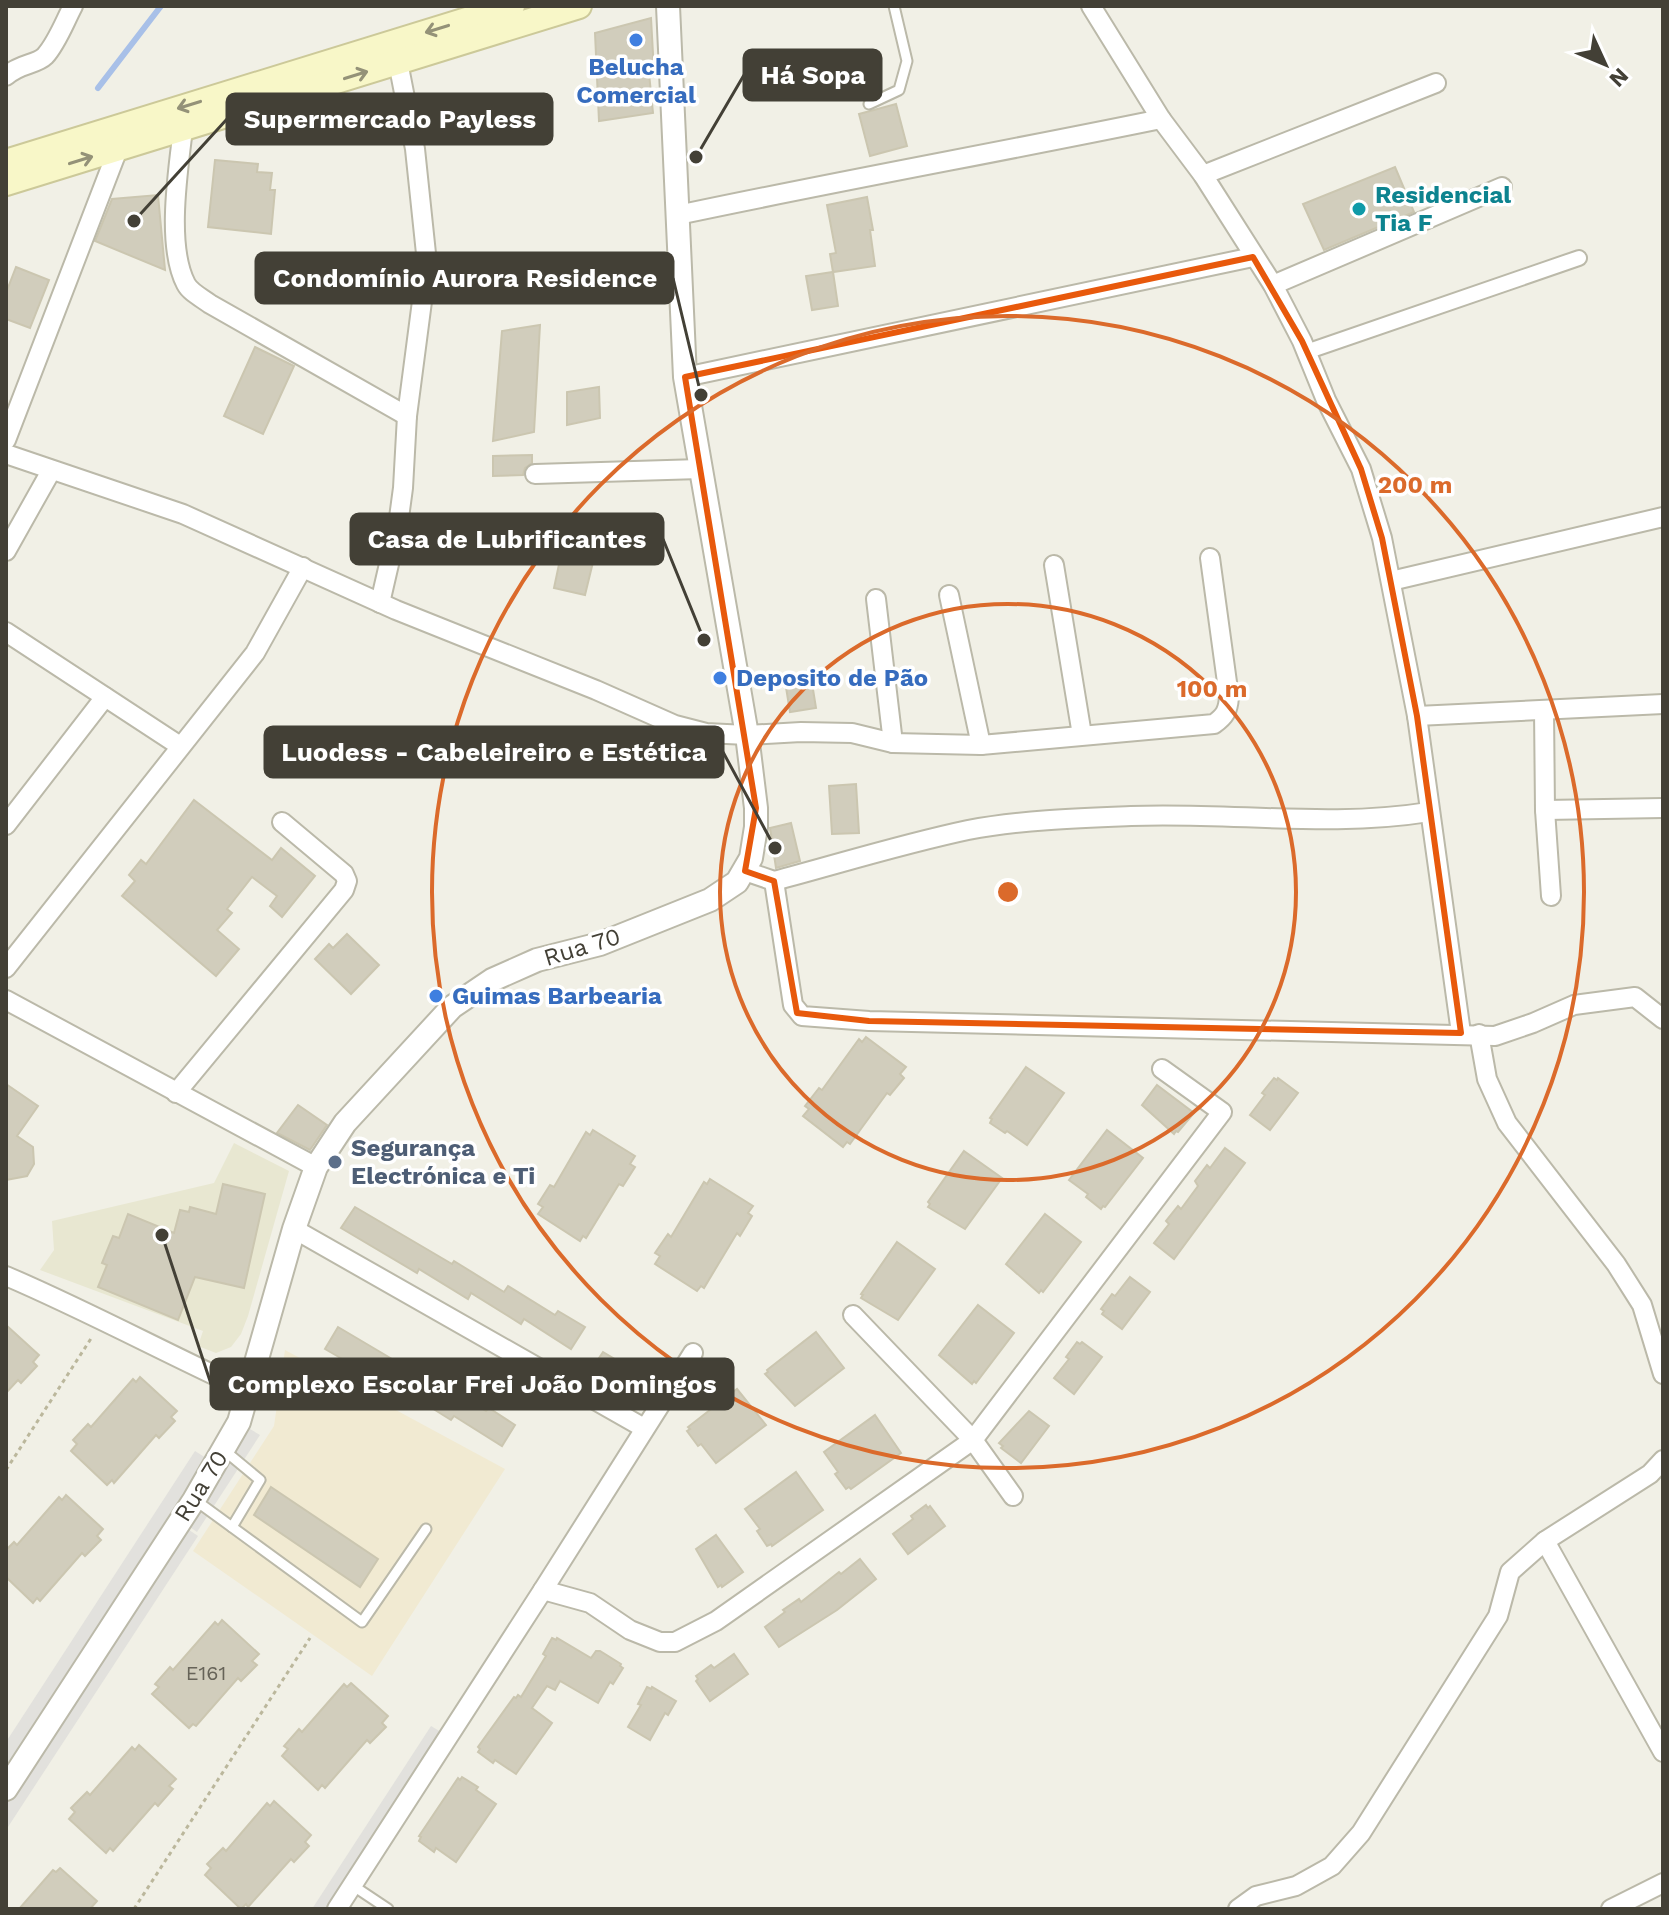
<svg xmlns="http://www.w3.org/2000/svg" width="1669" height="1915" viewBox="0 0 1669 1915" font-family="'Work Sans',sans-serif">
<rect width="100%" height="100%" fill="#f1f0e6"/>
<polygon fill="#f1ead2" points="285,1350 505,1469 372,1676 193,1551 274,1426"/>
<polygon fill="#e8e7d1" points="234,1143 289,1171 248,1316 241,1334 231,1347 216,1353 198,1346 203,1331 40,1270 54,1250 52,1221 214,1183"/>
<g fill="#e2e1dd">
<polygon points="250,1429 260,1435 197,1532 187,1525"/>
<polygon points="195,1451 206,1458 6,1766 6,1742"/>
<polygon points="186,1528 198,1536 6,1830 6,1804"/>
<polygon points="431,1726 441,1732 326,1909 312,1909"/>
</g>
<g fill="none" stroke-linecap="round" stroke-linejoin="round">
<polyline stroke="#a8c0e8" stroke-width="6" points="98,88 161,6"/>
</g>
<g fill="#d1cdbc" stroke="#cbc6b0" stroke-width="2">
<polygon points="651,18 654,72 649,73 653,113 599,121 595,33"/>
<polygon points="896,104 907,146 870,156 859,114"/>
<polygon points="215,160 258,164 257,172 272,173 270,190 275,190 271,234 208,227"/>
<polygon points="1395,167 1414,212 1324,250 1303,204"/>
<polygon points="158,195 165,270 95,241 112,199"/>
<polygon points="867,197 873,230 870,230 875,266 833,272 830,254 836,253 827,205"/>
<polygon points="16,267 49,280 30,328 6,319 6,293"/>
<polygon points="833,272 838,306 812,310 806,276"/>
<polygon points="540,325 534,432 493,441 502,331"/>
<polygon points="255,347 294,366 263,434 224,416"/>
<polygon points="599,387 600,418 567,425 567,392"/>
<polygon points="532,455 532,463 525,468 523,475 493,476 493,456"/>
<polygon points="569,545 576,546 585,556 594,558 585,595 554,588 562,550"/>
<polygon points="811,677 816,708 790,712 785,681"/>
<polygon points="856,784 859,833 832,834 829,786"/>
<polygon points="194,800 272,860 281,848 315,876 282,917 270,906 277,896 252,877 227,909 232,913 217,930 239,949 216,976 122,896 135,881 129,875 141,860 146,864"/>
<polygon points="791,823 800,861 776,868 770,828"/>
<polygon points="347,934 379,965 351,994 315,959 329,944 333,948"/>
<polygon points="866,1037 906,1067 900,1074 904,1078 890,1095 887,1093 850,1144 847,1142 843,1147 803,1116 809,1109 805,1106 819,1088 822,1090 859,1039 862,1042"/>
<polygon points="1026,1067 1064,1093 1027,1145 1007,1131 1005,1133 990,1123 992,1119 990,1118"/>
<polygon points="1274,1078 1277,1080 1278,1078 1298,1093 1270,1130 1250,1115 1265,1095 1262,1093"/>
<polygon points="6,1084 38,1106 17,1136 33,1147 34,1164 27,1176 6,1180"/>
<polygon points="1157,1085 1194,1113 1178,1132 1176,1131 1174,1134 1142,1105"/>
<polygon points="298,1105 327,1125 310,1150 277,1133"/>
<polygon points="593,1130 635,1156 630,1164 635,1167 623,1186 619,1184 586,1238 583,1236 580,1241 538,1214 543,1207 538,1204 550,1185 554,1187 586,1132 590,1135"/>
<polygon points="1107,1130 1143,1158 1105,1207 1103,1206 1101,1209 1086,1197 1088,1194 1069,1180"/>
<polygon points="1225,1148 1245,1163 1174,1259 1154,1243 1169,1224 1166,1221 1178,1206 1181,1209 1198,1186 1195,1181 1207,1165 1210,1168"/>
<polygon points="964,1151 1002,1178 965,1229 928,1207 930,1204 928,1202"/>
<polygon points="710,1179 753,1206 748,1213 752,1216 740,1236 737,1233 704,1288 701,1286 697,1291 655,1264 660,1256 655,1253 668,1234 671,1237 704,1182 707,1184"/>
<polygon points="223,1184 265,1194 244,1288 195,1277 178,1320 98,1287 107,1265 102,1263 113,1236 119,1238 128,1214 174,1233 180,1210 189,1212 190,1207 216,1214"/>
<polygon points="355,1207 452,1264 454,1261 504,1292 508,1286 555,1315 558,1311 585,1327 571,1349 524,1319 521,1324 471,1293 468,1299 419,1269 417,1273 341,1228"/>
<polygon points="1045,1214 1081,1242 1043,1292 1041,1290 1039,1293 1006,1264"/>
<polygon points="897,1242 935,1269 898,1320 861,1298 863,1295 861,1294"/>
<polygon points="1130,1277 1150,1292 1122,1329 1102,1314 1104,1311 1101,1309 1112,1294 1115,1296"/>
<polygon points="978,1305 1014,1333 976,1383 974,1381 972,1384 939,1355"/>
<polygon points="6,1325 39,1355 33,1362 37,1366 21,1383 18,1380 6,1393"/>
<polygon points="338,1327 436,1385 438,1382 486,1411 489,1408 515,1425 502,1446 454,1416 451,1420 403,1390 401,1393 325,1349"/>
<polygon points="816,1332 844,1368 795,1406 765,1374 768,1372 767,1370"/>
<polygon points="1077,1342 1080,1344 1082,1342 1102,1357 1074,1394 1054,1378 1069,1359 1066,1357"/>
<polygon points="603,1352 630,1368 616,1390 589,1373"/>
<polygon points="140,1377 177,1411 171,1417 175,1421 159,1438 156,1435 114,1483 112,1480 107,1485 71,1451 77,1444 73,1440 88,1424 91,1427 133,1379 136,1382"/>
<polygon points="737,1389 766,1425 716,1463 701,1444 698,1446 687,1431 690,1429 688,1427"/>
<polygon points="1029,1411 1049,1426 1021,1463 1001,1448 1003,1446 999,1443"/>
<polygon points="875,1415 901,1453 851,1489 849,1487 846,1489 835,1474 838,1472 824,1452"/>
<polygon points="796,1472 823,1510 772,1546 771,1544 767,1546 757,1531 760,1529 745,1509"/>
<polygon points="271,1487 378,1559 360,1587 254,1515"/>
<polygon points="66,1495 103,1529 97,1536 101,1540 85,1556 82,1553 40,1601 37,1598 33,1603 6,1577 6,1550 14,1542 17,1545 59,1497 62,1500"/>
<polygon points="926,1505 928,1508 930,1506 945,1526 908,1554 893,1534 913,1519 911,1516"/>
<polygon points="716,1535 743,1572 722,1587 721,1585 718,1587 696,1549"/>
<polygon points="860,1559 876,1579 837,1610 779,1647 765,1627 785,1612 783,1610 799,1599 801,1602 839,1572 841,1574"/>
<polygon points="222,1620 259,1654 252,1661 257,1665 241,1681 238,1678 196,1726 193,1724 189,1728 152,1694 159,1687 155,1684 170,1667 173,1670 215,1622 218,1625"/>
<polygon points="552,1638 556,1640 557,1638 591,1658 596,1651 600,1651 621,1664 620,1666 623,1668 613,1684 610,1682 598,1703 560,1681 555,1690 547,1686 532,1708 552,1723 516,1774 495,1760 493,1763 478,1752 480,1749 478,1747 514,1697 516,1698 518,1695 521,1697 546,1656 543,1654"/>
<polygon points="734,1654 748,1674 710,1701 696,1681 698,1679 696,1676 711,1665 714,1668"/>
<polygon points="351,1683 388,1716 382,1723 386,1727 370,1743 367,1740 325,1788 322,1785 318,1790 282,1756 288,1749 284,1746 299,1729 302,1732 344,1684 347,1687"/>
<polygon points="647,1687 651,1689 652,1687 676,1701 668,1715 665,1713 650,1740 628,1727 641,1705 638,1704"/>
<polygon points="139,1745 176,1779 169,1786 173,1789 158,1806 155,1803 113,1851 110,1848 106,1853 69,1819 75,1812 71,1808 87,1792 90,1795 132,1747 135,1750"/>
<polygon points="462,1777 478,1787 476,1790 496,1804 456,1862 436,1848 434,1852 419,1841 421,1837 419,1836 458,1778 460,1780"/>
<polygon points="274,1801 311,1835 305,1842 309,1846 294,1862 291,1859 248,1907 246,1904 241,1909 205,1875 211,1868 207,1864 223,1848 226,1851 267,1803 270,1806"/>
<polygon points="60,1868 97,1901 90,1909 19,1909 53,1870 56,1872"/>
</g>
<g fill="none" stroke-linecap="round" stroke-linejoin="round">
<defs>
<g id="service">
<polyline points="869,104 899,90 907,61 894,6"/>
<polyline points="225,1451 260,1480 232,1527"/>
<polyline points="195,1500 362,1622 426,1529"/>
<polyline points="352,1885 388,1909"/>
</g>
<polyline id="pedestrian" points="1306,352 1579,258"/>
<g id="minor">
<polyline points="1091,6 1161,119 1203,175 1273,285 1302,341 1326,400 1361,469 1382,538 1417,716 1461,1033"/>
<path d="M6,76C20,63 36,65 45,56C57,43 65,21 73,6"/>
<path d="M183,129C178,171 166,246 186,284C190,292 202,298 210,304L407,416"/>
<polyline points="1203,175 1436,83"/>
<path d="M678,215C838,181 1000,152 1161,119"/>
<polyline points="1273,285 1502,187"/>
<polyline points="685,377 1253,257"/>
<polyline points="6,440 118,149"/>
<path d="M6,454L183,514L396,610L596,690L675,725L706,733L747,735L801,732L852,733L893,743L981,745L1214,724C1225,716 1228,711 1229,697L1210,558"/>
<polyline points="535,474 700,469"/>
<polyline points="6,551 51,471"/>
<polyline points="1054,565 1082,735"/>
<polyline points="1391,581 1663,517"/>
<polyline points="949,595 981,745"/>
<polyline points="876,599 893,743"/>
<polyline points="380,603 398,525 403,488 407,416 427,263 415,149 398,62"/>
<polyline points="6,632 180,746"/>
<polyline points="1544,710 1545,810 1551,896"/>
<polyline points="1417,716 1663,704"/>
<polyline points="1545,810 1663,808"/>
<polyline points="6,825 105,697"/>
<path d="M745,871L774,881C838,864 902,844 968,830C1020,820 1079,818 1131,816C1232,812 1329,828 1429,812"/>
<polyline points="774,881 793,1005 802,1016 869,1021 1495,1036 1533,1023 1574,1005 1635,997 1663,1019"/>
<polyline points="6,968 255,653 303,567"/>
<polyline points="6,1000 316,1167"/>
<polyline points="1479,1034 1487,1079 1507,1123 1616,1264 1642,1305 1663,1374"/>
<polyline points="176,1093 344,890 347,881 344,874 282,822"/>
<polyline points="294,1229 644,1428"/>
<path d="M6,1276C88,1311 167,1354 248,1391"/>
<polyline points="853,1315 973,1440 1013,1496"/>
<polyline points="1545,1541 1663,1752"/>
<polyline points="543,1590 590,1603 630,1630 660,1642 675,1642 716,1621 973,1440 1222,1112 1162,1069"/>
<polyline points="337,1909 543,1590 693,1353"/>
<polyline points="1238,1909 1256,1896 1296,1886 1332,1866 1361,1833 1498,1616 1510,1572 1545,1541 1650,1474 1663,1460"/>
<polyline points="1611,1909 1663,1883"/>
</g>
<polyline id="tertiary" points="6,1789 194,1500 239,1422 294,1229 316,1167 345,1123 452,1007 492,980 537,960 600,944 710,900 737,882 751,858 756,827 756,808 747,735 685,377 668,6"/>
<g id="secondary">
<polyline points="6,162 512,6"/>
<polyline points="6,183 579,6"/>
</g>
</defs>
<use href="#service" stroke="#bbb9a9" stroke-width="13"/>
<use href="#pedestrian" stroke="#bbb9a9" stroke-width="18"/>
<use href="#minor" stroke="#bbb9a9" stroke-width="22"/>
<use href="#tertiary" stroke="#bbb9a9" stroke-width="26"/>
<use href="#secondary" stroke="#ccc999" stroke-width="28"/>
<g stroke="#bbb79c" stroke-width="3" stroke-dasharray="4 4" stroke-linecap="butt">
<polyline points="6,1470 92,1337"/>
<polyline points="134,1909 310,1638"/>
</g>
<use href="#service" stroke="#fff" stroke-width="9"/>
<use href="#pedestrian" stroke="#fff" stroke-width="14"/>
<use href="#minor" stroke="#fff" stroke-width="18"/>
<use href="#tertiary" stroke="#fff" stroke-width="22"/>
<use href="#secondary" stroke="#f8f7c8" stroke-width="24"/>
</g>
<defs><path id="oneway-shaft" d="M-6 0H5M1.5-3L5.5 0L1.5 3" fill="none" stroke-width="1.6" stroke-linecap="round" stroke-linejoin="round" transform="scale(2)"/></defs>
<g stroke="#949278">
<use href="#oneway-shaft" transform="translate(437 29) rotate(163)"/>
<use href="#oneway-shaft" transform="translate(356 75) rotate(-17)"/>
<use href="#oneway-shaft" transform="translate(189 105) rotate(163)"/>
<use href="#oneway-shaft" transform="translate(81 160) rotate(-17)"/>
</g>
<path fill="none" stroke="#e8590c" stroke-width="6" stroke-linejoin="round" d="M1253,257L1302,341L1361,469L1382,538L1417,716L1461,1033L869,1021L797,1013L774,881L745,871L756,808L685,377Z"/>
<g fill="none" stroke="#db6a2b" stroke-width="4">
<circle cx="1008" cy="892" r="288"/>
<circle cx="1008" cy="892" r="576"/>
</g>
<g fill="#3f7fe0" stroke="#fff" stroke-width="3">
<circle cx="636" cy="40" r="8"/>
<circle cx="720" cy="678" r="8"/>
<circle cx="436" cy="996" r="8"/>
</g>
<circle fill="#0f9aa8" stroke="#fff" stroke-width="3" cx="1359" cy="209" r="8"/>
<circle fill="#5c6f8a" stroke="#fff" stroke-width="3" cx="335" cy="1162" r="8"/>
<g text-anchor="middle" stroke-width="7" stroke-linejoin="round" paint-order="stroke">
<g font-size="20" fill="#666358">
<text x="206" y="1680">E161</text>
</g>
<g font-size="24" font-weight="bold" fill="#366cbe" stroke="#fff" text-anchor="start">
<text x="636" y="75" text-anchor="middle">Belucha<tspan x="636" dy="28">Comercial</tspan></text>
<text x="736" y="686">Deposito de Pão</text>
<text x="452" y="1004">Guimas Barbearia</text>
</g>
<g font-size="24" font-weight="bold" fill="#0d838f" stroke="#fff" text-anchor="start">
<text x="1375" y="203">Residencial<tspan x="1375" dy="28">Tia F</tspan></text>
</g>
<g font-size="24" fill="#434036" stroke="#fff">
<text transform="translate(582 947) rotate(-17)" y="8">Rua 70</text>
<text transform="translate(201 1486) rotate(-58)" y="8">Rua 70</text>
</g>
<g font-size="24" font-weight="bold" fill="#4e5e75" stroke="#fff" text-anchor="start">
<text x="351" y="1156">Segurança<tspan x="351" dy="28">Electrónica e Ti</tspan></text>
</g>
</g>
<circle cx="1008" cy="892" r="12" fill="#db6a2b" stroke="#fff" stroke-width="4"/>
<g font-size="24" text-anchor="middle" font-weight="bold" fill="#db6a2b" stroke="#fff" stroke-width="7" stroke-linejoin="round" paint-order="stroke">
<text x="1415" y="493">200 m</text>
<text x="1212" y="697">100 m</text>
</g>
<path fill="none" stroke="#434036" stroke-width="3" d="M696 157L744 75M134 221L227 119M701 395L673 278M704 640L663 539M775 848L723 752M162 1235L211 1384"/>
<g fill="#434036" stroke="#fff" stroke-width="3">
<circle cx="696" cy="157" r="8"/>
<circle cx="134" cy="221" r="8"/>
<circle cx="701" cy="395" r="8"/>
<circle cx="704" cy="640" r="8"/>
<circle cx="775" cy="848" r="8"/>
<circle cx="162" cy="1235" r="8"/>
</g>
<g fill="#434036" stroke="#434036" stroke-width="3">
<rect x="744" y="50" width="137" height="50" rx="8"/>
<rect x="227" y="94" width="325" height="50" rx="8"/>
<rect x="256" y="253" width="417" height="50" rx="8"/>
<rect x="351" y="514" width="312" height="50" rx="8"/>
<rect x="265" y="727" width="458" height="50" rx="8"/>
<rect x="211" y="1359" width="522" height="50" rx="8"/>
</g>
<g font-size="26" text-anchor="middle" font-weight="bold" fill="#fff">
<text x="813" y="84">Há Sopa</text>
<text x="390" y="128">Supermercado Payless</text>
<text x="465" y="287">Condomínio Aurora Residence</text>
<text x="507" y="548">Casa de Lubrificantes</text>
<text x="494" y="761">Luodess - Cabeleireiro e Estética</text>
<text x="472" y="1393">Complexo Escolar Frei João Domingos</text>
</g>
<rect width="1669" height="1915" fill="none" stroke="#434036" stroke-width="16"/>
<g transform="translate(1605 64) rotate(134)" stroke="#ffffff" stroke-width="6" paint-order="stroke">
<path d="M0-6L14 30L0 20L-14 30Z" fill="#434036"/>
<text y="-12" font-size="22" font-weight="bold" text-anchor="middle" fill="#434036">N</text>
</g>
</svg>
